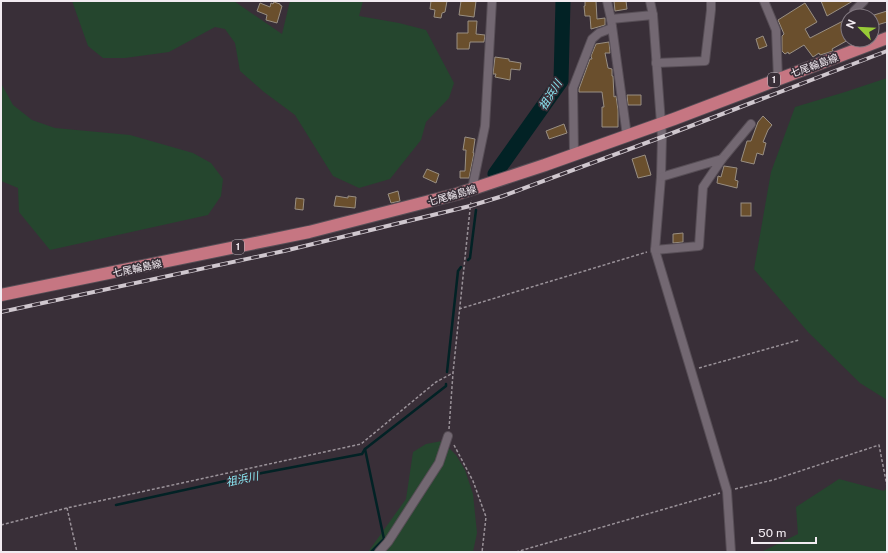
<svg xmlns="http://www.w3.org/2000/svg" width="888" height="553" viewBox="0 0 888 553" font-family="'Public Sans','Noto Sans JP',sans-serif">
<rect width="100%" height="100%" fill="#392f38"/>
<g fill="#25462e">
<polygon points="72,1 234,1 282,34 290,1 363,1 359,16 399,23 426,30 454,83 449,98 426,122 421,140 390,179 359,188 333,176 295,115 264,92 240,71 235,43 225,29 215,27 169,52 125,58 103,58 88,46"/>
<polygon points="887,78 887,400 860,383 808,332 754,269 771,172 795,107 845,92"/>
<polygon points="1,83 13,105 32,120 55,128 130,135 193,153 211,163 223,179 221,196 208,215 50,250 19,212 18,188 1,181"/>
<polygon points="442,441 456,455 465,470 473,494 477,533 473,552 368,552 406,499 413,452 426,444"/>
<polygon points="839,479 884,491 887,487 887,552 761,552 798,534 796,507"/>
</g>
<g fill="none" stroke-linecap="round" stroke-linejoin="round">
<g stroke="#022225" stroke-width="2.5">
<polyline points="468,260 470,258 476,210"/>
<polyline points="447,372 458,271 461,267"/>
<polyline points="365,449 384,539 371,552"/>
<polyline points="116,505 262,473 362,454 365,449 446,386 446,384"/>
</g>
<polyline stroke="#022225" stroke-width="15" points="495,174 561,81 563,1"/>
</g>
<g fill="#6a4f2d" stroke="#998f83">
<polygon points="431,1 447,1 445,12 442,13 441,18 434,17 435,10 430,9"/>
<polygon points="461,1 476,1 474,17 459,15"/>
<polygon points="585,1 596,1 597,19 605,18 605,25 591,29 590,16 585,16 584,6 585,6"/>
<polygon points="614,1 626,1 627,9 615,11"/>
<polygon points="821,1 853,1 827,16"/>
<polygon points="274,2 280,4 280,5 282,6 277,23 266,20 267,15 257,11 260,3 270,7 271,3 273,4"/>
<polygon points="805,3 817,22 805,29 810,38 843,21 848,31 848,40 832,49 833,51 820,55 819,53 813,57 804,45 789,54 788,52 785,54 782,51 782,36 784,34 778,20"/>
<polygon points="887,11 887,22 877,25 874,15"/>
<polygon points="468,21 477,21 476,34 485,35 484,42 470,42 469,49 457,49 457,33 468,33"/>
<polygon points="763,36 767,46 759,49 756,39"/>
<polygon points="609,42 610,53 605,53 608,68 612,69 612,76 613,76 614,97 616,96 618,110 618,127 602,127 602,107 604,107 602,92 579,92 579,89 590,59 592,59 591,56 596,44"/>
<polygon points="495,57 509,59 509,61 521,63 520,70 511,69 510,80 495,77 496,74 493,74"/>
<polygon points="627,95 641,95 641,105 628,105"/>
<polygon points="763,116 772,125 768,130 763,142 766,143 763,155 757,153 754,164 741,161 747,141 751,141 758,122"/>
<polygon points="564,124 567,133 549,139 546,131"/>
<polygon points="465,137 475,139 473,153 474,153 469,178 460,178 460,171 465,171 466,150 463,150"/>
<polygon points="645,155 651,175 638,178 632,159"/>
<polygon points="724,166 737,168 735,180 738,181 737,188 717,183 718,176 721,177"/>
<polygon points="427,169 439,174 436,183 423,177"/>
<polygon points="398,191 400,201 391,203 388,194"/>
<polygon points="336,196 348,198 348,196 356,197 355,208 334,206"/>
<polygon points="296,198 304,199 303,210 295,209"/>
<rect x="741" y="203" width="10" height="13"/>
<polygon points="683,233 683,242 673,243 673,234"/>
</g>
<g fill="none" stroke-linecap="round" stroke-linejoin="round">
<defs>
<g id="street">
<polyline points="607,1 611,19 627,136"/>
<polyline points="650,1 653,15 662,137 661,177 655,250 727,491 731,552"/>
<polyline points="764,1 776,30 778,78"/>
<polyline points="854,11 864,1"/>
<polyline points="611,19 653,15"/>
<polyline points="656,63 705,61 711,10 711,1"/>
<polyline points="574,155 573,88 592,39 599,33 612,28"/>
<polyline points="722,159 751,124"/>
<polyline points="472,189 485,126 492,1"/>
<polyline points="655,250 699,246 703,187 722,159 661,177"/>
<polyline points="379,552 388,542 439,463 448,436"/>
</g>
<polyline id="primary" points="1,295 309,232 457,194 545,165 674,119 887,38"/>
</defs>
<use href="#street" stroke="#574e56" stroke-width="10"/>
<use href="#primary" stroke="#574e56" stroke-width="14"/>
<g stroke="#9a9299" stroke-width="1.5" stroke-dasharray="3 2" stroke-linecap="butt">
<polyline points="459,309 647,252"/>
<polyline points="699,368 799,340"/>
<polyline points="449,429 453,373 471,200"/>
<polyline points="454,445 473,481 486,517 482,552"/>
<polyline points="735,489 773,480 879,445 887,486"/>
<polyline points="67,508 77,552"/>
<polyline points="1,525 67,508 361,444 436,382 453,373"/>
<polyline points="516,552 720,493"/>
</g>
<use href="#street" stroke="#736872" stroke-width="8"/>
<use href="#primary" stroke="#c67682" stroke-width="12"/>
<defs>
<polyline id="rail" points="1,312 284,251 470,206 503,196 662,137 887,51"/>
</defs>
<use href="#rail" stroke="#cfc7ce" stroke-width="4"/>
<use href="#rail" stroke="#392f38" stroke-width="2.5" stroke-dasharray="8" stroke-linecap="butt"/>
</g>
<g text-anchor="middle" stroke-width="3.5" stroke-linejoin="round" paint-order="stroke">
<g fill="#392f38" stroke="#bab3ba" stroke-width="1">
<rect x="768" y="73" width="12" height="14" rx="3"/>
<rect x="232" y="240" width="12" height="14" rx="3"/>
</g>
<g font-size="9" font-weight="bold" fill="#f2ebf1">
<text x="774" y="83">1</text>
<text x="238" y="250">1</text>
</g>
<g font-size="10" fill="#f2ebf1" stroke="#392f38">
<text transform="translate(814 65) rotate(-20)" y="4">七尾輪島線</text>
<text transform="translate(452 195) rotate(-16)" y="4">七尾輪島線</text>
<text transform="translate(137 268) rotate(-12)" y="4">七尾輪島線</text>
</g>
<g font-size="11" font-style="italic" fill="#8cebf7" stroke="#392f38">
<text transform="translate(550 95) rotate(-58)" y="4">祖浜川</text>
<text transform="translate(242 479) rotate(-12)" y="4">祖浜川</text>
</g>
</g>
<rect width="888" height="553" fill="none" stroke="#f2ebf1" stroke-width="4"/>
<g transform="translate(860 28) rotate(294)"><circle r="19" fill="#392f38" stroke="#837a82"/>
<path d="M0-3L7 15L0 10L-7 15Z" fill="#98cb37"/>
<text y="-6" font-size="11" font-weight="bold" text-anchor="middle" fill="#f2ebf1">N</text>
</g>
<path d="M752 537v6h64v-6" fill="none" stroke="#f2ebf1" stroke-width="2"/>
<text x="758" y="537" font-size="12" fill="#f2ebf1" stroke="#392f38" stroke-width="3" paint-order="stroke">50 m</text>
</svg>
